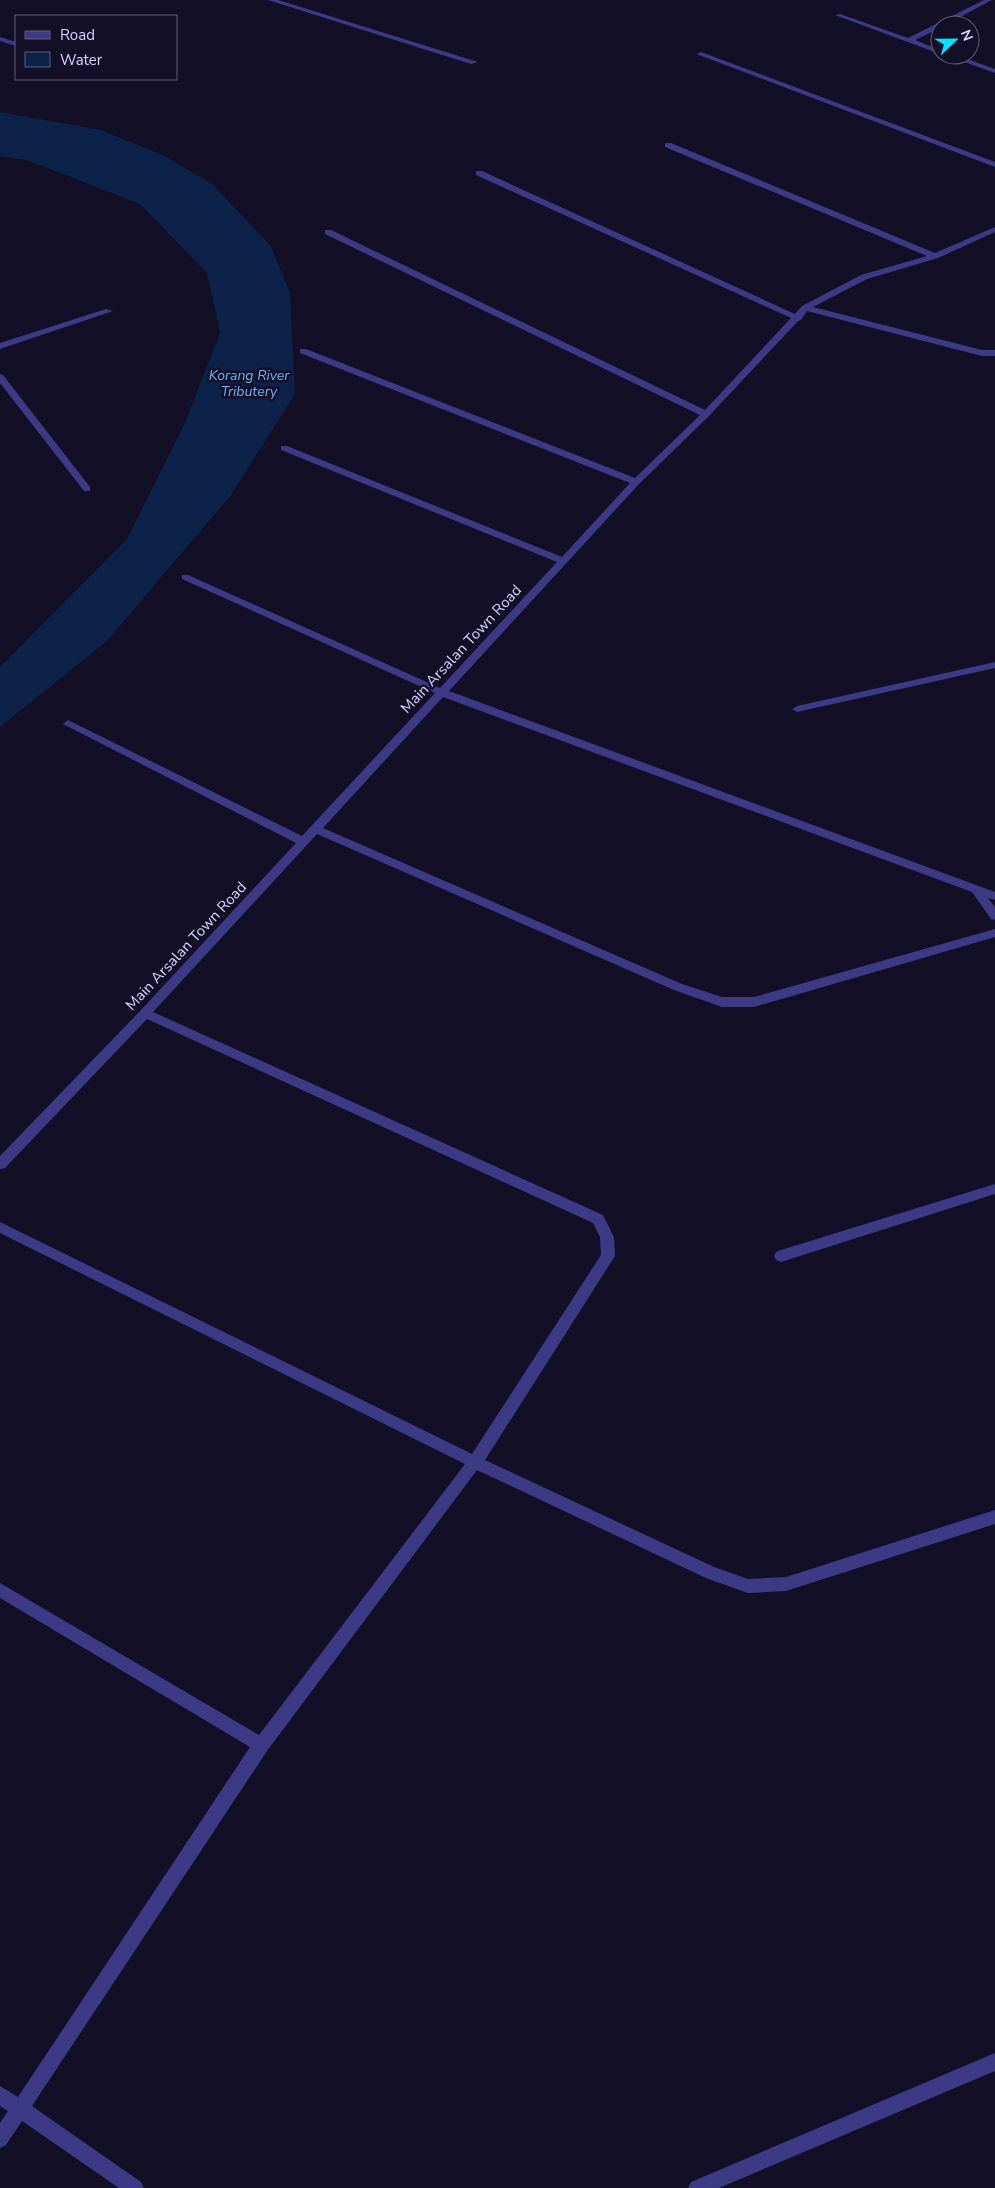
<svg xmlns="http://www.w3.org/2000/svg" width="995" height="2188" viewBox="0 0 995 2188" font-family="'Nunito Sans',sans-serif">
<rect width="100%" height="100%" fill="#130f26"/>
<polygon fill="#0c2248" points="0,112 101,130 163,155 212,184 271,246 290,293 295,394 231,495 107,641 0,727 0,667 127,539 184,425 220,333 207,273 140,204 27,160 0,156"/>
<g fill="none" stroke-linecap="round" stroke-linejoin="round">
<g fill="#3d3a85" fill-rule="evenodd">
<polygon points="268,0 278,0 478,62 471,64"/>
<polygon points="984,0 992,0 945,25 940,25 940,28 915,40 940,50 940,54 835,15 840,14 908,38"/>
<polygon points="0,37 16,42 16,46 0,41"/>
<polygon points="701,52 995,162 995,167 699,55 697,54"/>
<polygon points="945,55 956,55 995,69 995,73"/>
<polygon points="665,143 671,143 935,253 995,227 995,232 938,258 867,279 813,307 982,350 995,350 995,356 982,356 807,311 801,320 798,321 709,416 639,484 449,691 995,892 995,900 988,898 995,907 995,920 991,919 972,892 443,697 323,828 682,984 722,997 754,997 995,929 995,937 754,1007 722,1007 674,990 317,834 153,1012 603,1215 614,1237 615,1256 485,1460 714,1567 748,1579 786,1577 995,1510 995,1524 786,1591 748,1593 706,1578 477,1470 267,1751 32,2106 141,2182 144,2188 119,2188 22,2121 6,2145 0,2148 0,2123 8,2111 0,2106 0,2086 18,2097 250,1747 0,1598 0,1583 259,1735 465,1464 0,1233 0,1222 472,1454 601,1255 600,1237 593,1223 147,1019 5,1168 0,1169 0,1156 141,1010 296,843 63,724 68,720 72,722 302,836 435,693 182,579 182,575 188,575 440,688 557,562 281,450 281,446 287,446 562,557 630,483 300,353 300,349 306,349 635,478 700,415 325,234 325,230 331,230 705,410 791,318 476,175 476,171 482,171 795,314 802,306 861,275 927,256 665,147"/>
<polygon points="106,309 113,311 0,349 0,343"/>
<polygon points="0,374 3,375 90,487 90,491 84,491 0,383"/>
<polygon points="995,662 995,668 797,712 792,709 797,706"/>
<polygon points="995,1184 995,1194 781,1262 776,1260 774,1256 776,1252 781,1250"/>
<polygon points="995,2053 995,2071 719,2188 688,2188 691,2182"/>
</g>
</g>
<g text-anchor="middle" stroke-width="5" stroke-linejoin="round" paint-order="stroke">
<g font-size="14" font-style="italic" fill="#62b6ff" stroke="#130f26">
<text x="249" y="380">Korang River<tspan x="249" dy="16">Tributery</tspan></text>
</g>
<g font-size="15" fill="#d9d4ff" stroke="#130f26">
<text transform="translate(461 649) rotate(-47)" y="5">Main Arsalan Town Road</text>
<text transform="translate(186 946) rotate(-47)" y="5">Main Arsalan Town Road</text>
</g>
</g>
<rect x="15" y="15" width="162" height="65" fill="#130f26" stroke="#625e7d"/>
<rect x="25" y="31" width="25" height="8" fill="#3d3a85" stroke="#625e7d"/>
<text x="60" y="40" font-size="15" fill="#d9d4ff">Road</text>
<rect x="25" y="52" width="25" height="15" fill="#0c2248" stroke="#625e7d"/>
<text x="60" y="65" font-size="15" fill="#d9d4ff">Water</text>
<g transform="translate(955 40) rotate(68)"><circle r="24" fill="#130f26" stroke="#625e7d"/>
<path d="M0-4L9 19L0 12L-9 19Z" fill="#00e5ff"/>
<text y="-8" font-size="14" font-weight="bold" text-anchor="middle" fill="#d9d4ff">N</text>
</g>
</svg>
